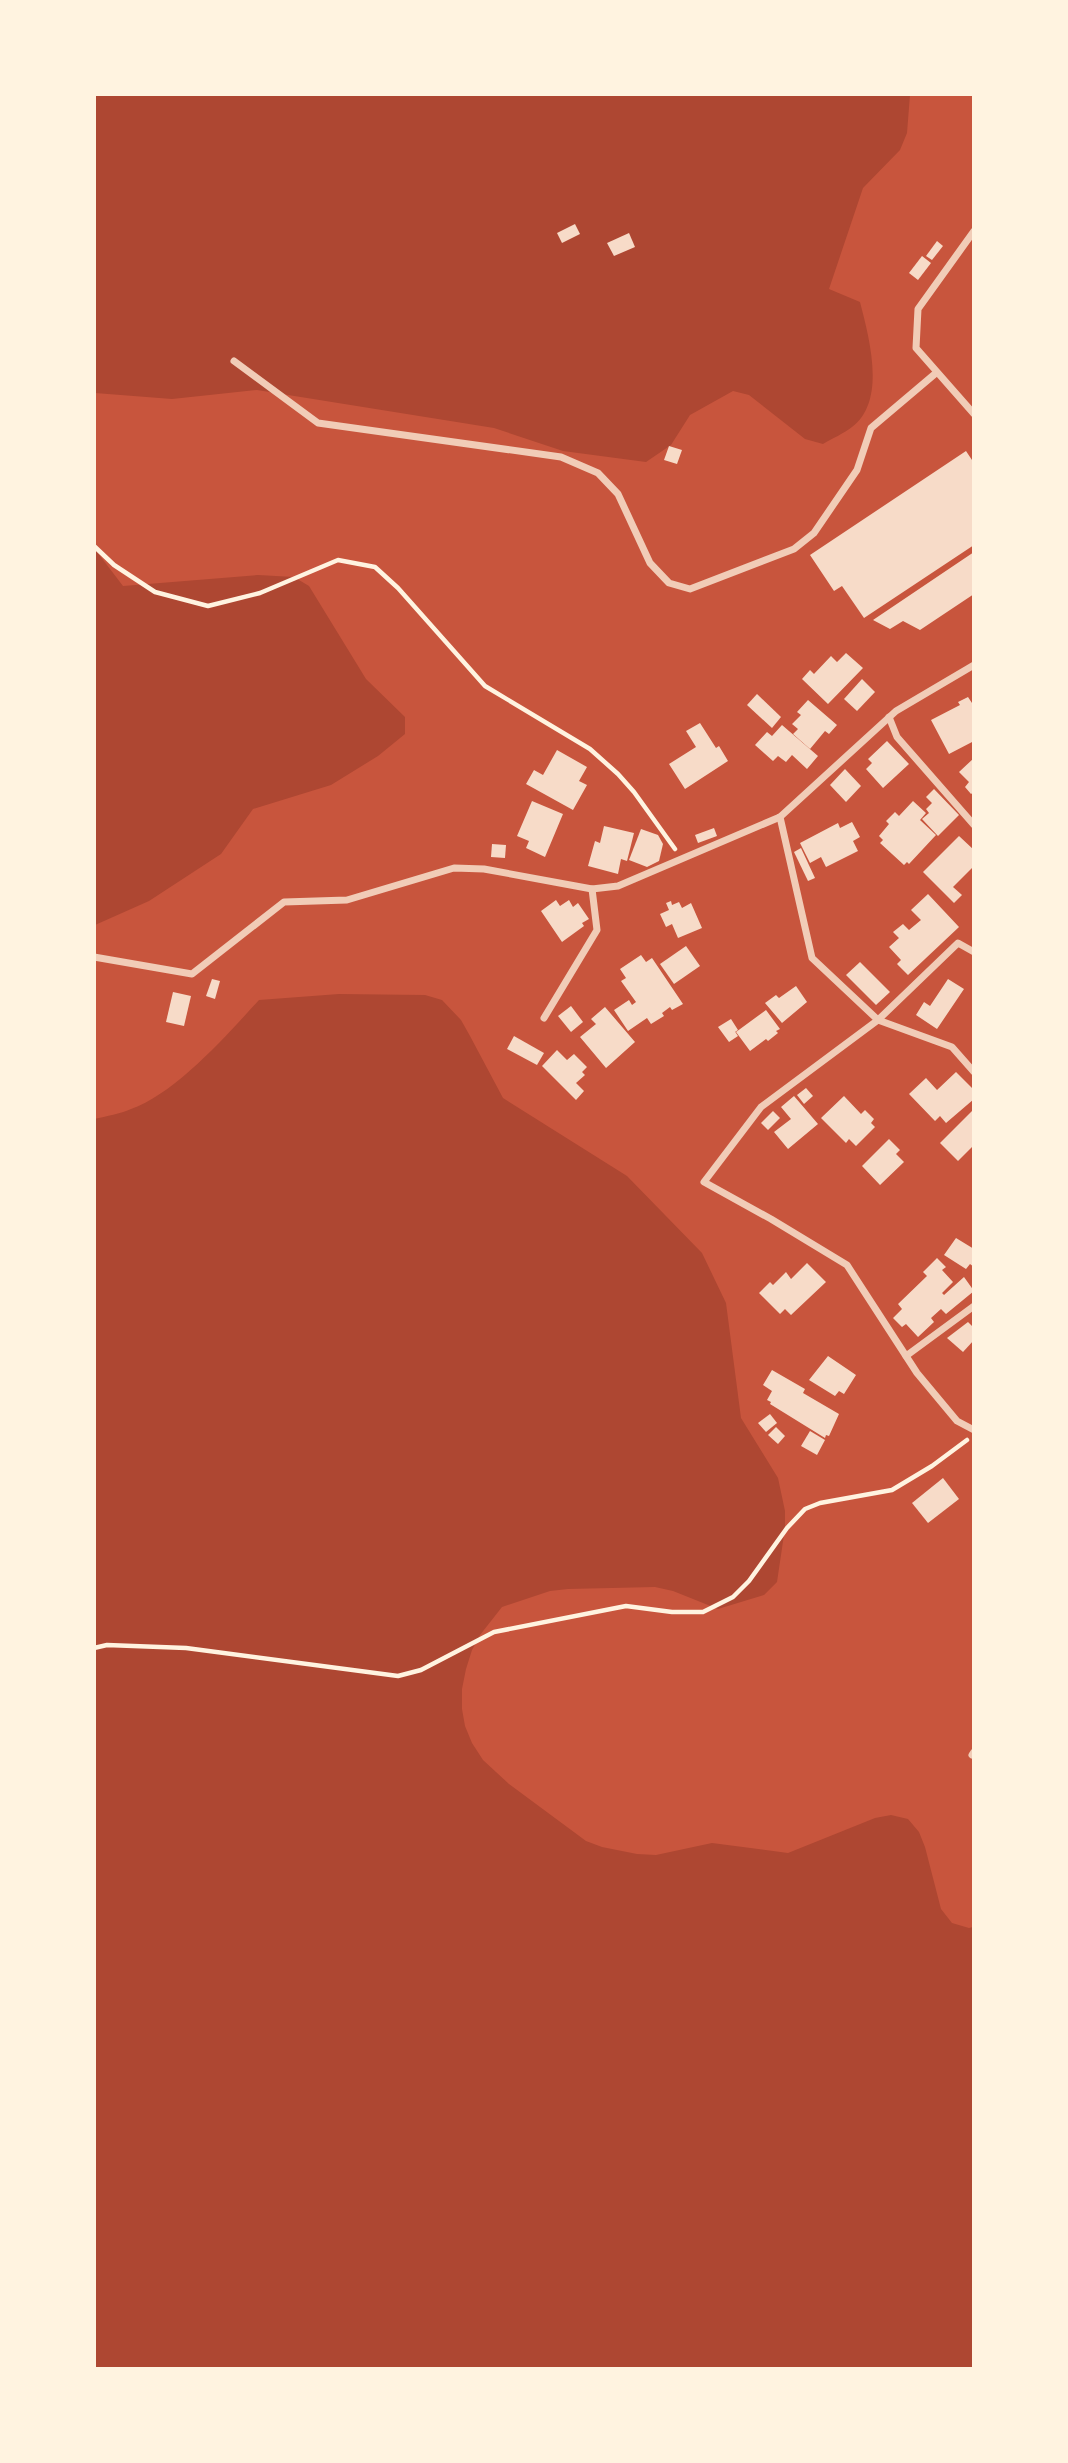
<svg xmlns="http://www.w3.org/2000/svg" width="1068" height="2463" viewBox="0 0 1068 2463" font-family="'Source Serif 4',serif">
<rect width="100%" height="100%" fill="#c8553d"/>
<g fill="#ae4732">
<path d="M94,95H910L907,133L900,150L863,188L829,289L860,302C869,337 887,401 852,427C843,434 833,438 823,444L805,439L749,395L733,391L690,415L671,445L646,462L563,451L494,428L257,390L172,399L95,393Z"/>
<polygon points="94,548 123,586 258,575 294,577 309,586 366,679 405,717 405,734 378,756 331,785 253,809 221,854 149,901 95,925"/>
<path d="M339,994L425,995L442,1000L461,1020L470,1036L503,1098L627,1176L702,1253L726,1303L741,1418L778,1478L785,1511V1528L777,1582L764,1595L718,1609L673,1591L655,1587L568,1589L550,1591L502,1607L480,1635L472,1650L466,1669L462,1689V1709L465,1726L472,1743L483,1760L509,1784L586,1841L602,1847L637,1854L656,1855L712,1843L788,1853L875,1818L891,1815L908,1819L919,1832L925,1847L941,1909L952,1923L969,1928L973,1927V2368H95L94,1119C107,1116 120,1114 131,1109C175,1094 228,1034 259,1000Z"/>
</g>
<g fill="#f7dbc8">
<polygon points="575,224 580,234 562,243 557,233"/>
<polygon points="629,233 635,247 614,256 607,243"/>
<polygon points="937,241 943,246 932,260 926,256"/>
<polygon points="922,256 931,263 918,280 909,273"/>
<polygon points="669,446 682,450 677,464 664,460"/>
<polygon points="966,451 974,463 974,545 864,618 842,586 834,591 810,555"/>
<polygon points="974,552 974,594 920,630 903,621 890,629 873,620"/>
<polygon points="846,653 863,668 828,704 802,679 810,670 814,674 831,656 837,662"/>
<polygon points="862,679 875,692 857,711 844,699"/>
<polygon points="757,694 781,717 772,728 747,705"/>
<polygon points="968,697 974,706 974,741 949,754 931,720 960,705 958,702"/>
<polygon points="808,700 837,725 829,734 825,731 810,749 793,734 798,729 792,724 801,715 797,712"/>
<polygon points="700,723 716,748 719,746 728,761 685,789 669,764 696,747 686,731"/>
<polygon points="782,725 818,756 807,769 792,755 786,762 778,756 773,761 755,745 767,732 772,736"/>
<polygon points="887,741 909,764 883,788 866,769 872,763 868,759"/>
<polygon points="557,750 587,767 579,781 587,785 573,810 526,784 534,770 543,775"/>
<polygon points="974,758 974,792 971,794 965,787 969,782 959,772"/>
<polygon points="845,769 861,786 846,802 830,785"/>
<polygon points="934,789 959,815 938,836 922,819 929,813 926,809 932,803 926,797"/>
<polygon points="532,801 563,814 545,857 526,848 529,841 517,836"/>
<polygon points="913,801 926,813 920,820 936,835 909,864 907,862 904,865 880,843 883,840 879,836 889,824 886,821 895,812 899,816"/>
<polygon points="852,822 860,837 853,841 858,851 826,867 821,857 810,863 800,843 838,823 840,828"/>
<polygon points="604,826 634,833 627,861 621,859 618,874 588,866 595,841 600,843"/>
<polygon points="714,828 717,836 698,843 695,835"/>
<polygon points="641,829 658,835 663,844 659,861 647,867 629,860"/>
<polygon points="959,836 974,850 974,866 953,887 962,895 954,903 923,872"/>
<polygon points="492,844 506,845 505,858 491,857"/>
<polygon points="801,848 815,878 808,881 794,852"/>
<polygon points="928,894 959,927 908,975 897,964 901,960 889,947 899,938 893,932 903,924 909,930 921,920 911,910"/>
<polygon points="556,900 560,906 569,900 573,907 578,903 589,919 582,923 584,926 562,942 541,911"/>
<polygon points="671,901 672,905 679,902 682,908 691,903 702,928 678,938 672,924 666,927 660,914 669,910 666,903"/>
<polygon points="686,946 700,966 674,984 660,964"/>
<polygon points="641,955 646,962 652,958 683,1004 672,1010 670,1007 662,1013 664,1016 651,1024 647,1018 628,1031 614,1010 629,1000 632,1005 636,1002 621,981 626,978 620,969"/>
<polygon points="860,962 890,992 876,1005 846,975"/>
<polygon points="212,979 220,981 215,999 206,996"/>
<polygon points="948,979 964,989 937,1029 916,1015 924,1002 930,1006"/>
<polygon points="796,986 807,1002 782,1023 765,1003 776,995 779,998"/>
<polygon points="173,992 191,996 184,1026 166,1022"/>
<polygon points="571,1006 583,1022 571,1032 558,1016"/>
<polygon points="605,1007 635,1042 606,1068 580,1037 596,1024 591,1019"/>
<polygon points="766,1010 780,1029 776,1031 778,1033 768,1041 766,1039 750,1051 736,1032"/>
<polygon points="731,1019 738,1030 735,1032 734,1030 738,1036 729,1042 718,1027"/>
<polygon points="514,1036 544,1053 537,1065 507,1049"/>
<polygon points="557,1050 567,1060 574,1054 587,1067 582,1072 585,1075 576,1083 584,1091 576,1100 542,1066"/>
<polygon points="956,1072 974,1090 974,1099 946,1123 940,1116 935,1121 909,1094 926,1078 937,1090"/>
<polygon points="806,1088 813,1096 804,1104 797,1095"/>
<polygon points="794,1096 818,1124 788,1149 774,1132 791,1119 781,1107"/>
<polygon points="844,1096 861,1114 865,1110 874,1119 871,1123 875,1127 856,1146 849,1139 846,1143 821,1118"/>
<polygon points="974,1109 974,1145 958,1161 940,1143"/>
<polygon points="773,1111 780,1118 768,1130 761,1123"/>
<polygon points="889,1139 900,1150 896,1154 904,1162 880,1185 862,1166"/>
<polygon points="956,1238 974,1249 974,1267 970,1264 966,1269 944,1255"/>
<polygon points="937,1258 946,1267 942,1270 953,1282 942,1293 944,1295 964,1277 974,1291 946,1314 941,1309 931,1318 934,1322 918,1337 906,1324 902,1327 893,1318 902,1309 898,1304 927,1276 923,1272"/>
<polygon points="807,1263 826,1282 791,1315 785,1309 780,1314 759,1293 770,1282 773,1285 786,1272 791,1279"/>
<polygon points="968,1322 974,1328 974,1340 963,1352 947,1338"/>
<polygon points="828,1356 856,1375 844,1394 839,1391 835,1396 809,1380"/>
<polygon points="772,1370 805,1389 803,1393 839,1414 829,1436 826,1435 825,1438 770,1404 771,1402 767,1400 772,1391 763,1385"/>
<polygon points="770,1414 777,1423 766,1432 758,1423"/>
<polygon points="776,1427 785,1436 778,1444 768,1435"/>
<polygon points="810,1431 825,1440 817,1455 801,1446"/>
<polygon points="943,1478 959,1499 928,1523 912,1503"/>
</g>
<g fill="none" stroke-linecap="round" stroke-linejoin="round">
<g stroke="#fff3e0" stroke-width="4.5">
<polyline points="94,546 114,565 155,592 208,606 260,593 338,560 375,567 398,588 485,686 590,749 618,774 634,792 675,849"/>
<polyline points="94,1648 107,1645 186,1648 398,1676 421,1670 494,1632 626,1606 672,1612 703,1612 733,1597 749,1581 787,1528 805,1509 820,1503 892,1490 932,1466 967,1440"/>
</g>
<g stroke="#f1ccb7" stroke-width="7">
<polyline points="974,231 918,309 916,348 974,414"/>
<polyline points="234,361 318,423 561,457 598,473 618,494 650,563 669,583 690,589 794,549 814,533 857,470 871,428 936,373"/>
<polyline points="889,717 897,737 974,825"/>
<polyline points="780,817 812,958 878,1020 952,1047 974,1072"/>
<polyline points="974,952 958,943 878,1020 761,1107 704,1182 771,1219 847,1265 917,1373 957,1421 974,1430"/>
<polyline points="94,957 192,974 284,902 347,900 454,868 484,869 592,889 618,886 780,817 896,711 974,665"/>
<polyline points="544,1018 597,930 592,889"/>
<polyline points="906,1356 974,1306"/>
<polyline points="972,1755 974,1752"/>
</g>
</g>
<rect width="1068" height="2463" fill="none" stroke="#fff3e0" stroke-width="192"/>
</svg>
